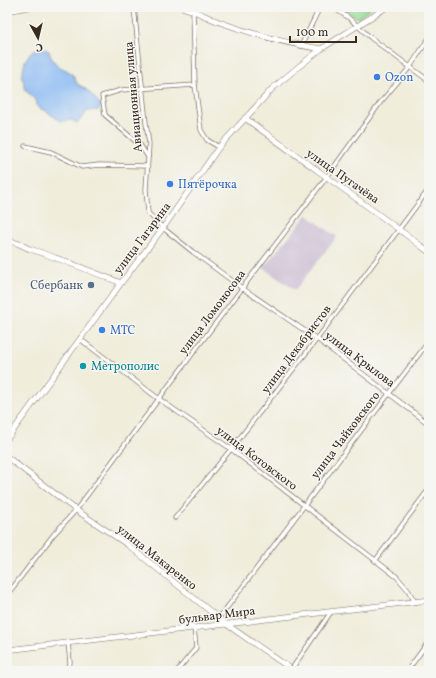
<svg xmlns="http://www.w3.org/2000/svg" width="436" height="678" viewBox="0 0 436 678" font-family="Vollkorn,serif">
<rect width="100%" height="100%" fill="#f6f6f2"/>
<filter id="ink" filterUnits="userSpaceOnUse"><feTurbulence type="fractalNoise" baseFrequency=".025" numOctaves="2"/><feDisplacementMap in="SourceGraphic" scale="8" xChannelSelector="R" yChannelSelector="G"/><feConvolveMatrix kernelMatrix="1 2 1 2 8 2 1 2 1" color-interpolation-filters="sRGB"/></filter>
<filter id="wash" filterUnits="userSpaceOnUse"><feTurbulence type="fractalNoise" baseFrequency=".012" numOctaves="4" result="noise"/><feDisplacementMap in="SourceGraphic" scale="16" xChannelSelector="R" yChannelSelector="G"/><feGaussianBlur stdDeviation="0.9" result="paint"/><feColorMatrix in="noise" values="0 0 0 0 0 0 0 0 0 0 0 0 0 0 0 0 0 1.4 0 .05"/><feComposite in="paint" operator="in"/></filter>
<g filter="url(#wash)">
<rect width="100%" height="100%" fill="#f0eddb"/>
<polygon fill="#ccbfd4" points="307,215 337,237 295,290 263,268"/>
<polygon fill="#92da95" stroke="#66825a" points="339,7 372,7 358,18"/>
<path fill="#87b8f3" stroke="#617188" d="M41,47L49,51C56,75 71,63 77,84L86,89L101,105L99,110L88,111L77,123L72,120L60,121L46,111L41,109L37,106V102L25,89L22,75L25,61L30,53Z"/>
</g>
<g filter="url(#ink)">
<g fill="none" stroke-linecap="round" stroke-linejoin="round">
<defs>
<g id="street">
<polyline points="134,7 146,123 149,144 146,189 148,213 163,228 193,252 242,288 317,339 429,424"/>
<polyline points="332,7 349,18 371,38 429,81"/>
<polyline points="193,11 195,85 201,130 207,140 219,147"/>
<polyline points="301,46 320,7"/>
<polyline points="25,146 51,152 82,167 99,165 147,166"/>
<polyline points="148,157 140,145 105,115 102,96 121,90 195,85"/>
<polyline points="80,339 159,399 231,449 397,577 408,590 415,602"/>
<polyline points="175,518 231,449 317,339 429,189"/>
<polyline points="375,561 429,489"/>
<polyline points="7,595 54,534 76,510 199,345 326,178 380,103 410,67 429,38"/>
<polyline points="219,618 429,341"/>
<polyline points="68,642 70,662 69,671"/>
<polyline points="291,670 331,612"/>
<polyline points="177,671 196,648 194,628"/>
<polyline points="407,671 429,641"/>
</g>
<g id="secondary">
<path d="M182,7C197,11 210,19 225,24C256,35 289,44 321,49"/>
<polyline points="7,11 29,7"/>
<path d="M245,118C306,163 369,206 429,252"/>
<path d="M7,241C16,241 22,246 30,249C61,259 91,271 121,283"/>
<polyline points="7,439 121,283 163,228 219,147 273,88 297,68 321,49 387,7"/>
<polyline points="7,457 76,510 128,545 226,624 294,671"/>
<polyline points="7,650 429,600"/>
</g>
</defs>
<use href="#street" stroke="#7a6e60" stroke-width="5"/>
<use href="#secondary" stroke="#7a6e60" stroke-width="6"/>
<use href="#street" stroke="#fff" stroke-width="3.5"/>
<use href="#secondary" stroke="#fff" stroke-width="5"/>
</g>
</g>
<g fill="#3f7fe0" stroke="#f6f6f2" stroke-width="1.5">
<circle cx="377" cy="77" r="4"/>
<circle cx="170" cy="184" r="4"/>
<circle cx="102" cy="330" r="4"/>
</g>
<circle fill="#5c6f8a" stroke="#f6f6f2" stroke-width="1.5" cx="91" cy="285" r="4"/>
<circle fill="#0f9aa8" stroke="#f6f6f2" stroke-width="1.5" cx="83" cy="366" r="4"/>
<g text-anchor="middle" stroke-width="3" stroke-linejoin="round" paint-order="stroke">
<g font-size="12" fill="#366cbe" stroke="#f6f6f2" text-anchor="start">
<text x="385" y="81">Ozon</text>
<text x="178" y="188">Пятёрочка</text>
<text x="110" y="334">МТС</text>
</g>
<g font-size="12" fill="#3b2a1e" stroke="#f6f6f2">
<text transform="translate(133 97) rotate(-95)" y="4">Авиационная улица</text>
<text transform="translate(343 176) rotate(35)" y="4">улица Пугачёва</text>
<text transform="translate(142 238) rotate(-53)" y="4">улица Гагарина</text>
<text transform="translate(212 312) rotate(-53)" y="4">улица Ломоносова</text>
<text transform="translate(296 349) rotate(-53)" y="4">улица Декабристов</text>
<text transform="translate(360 359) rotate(37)" y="4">улица Крылова</text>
<text transform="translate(345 435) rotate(-53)" y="4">улица Чайковского</text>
<text transform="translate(257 458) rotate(37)" y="4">улица Котовского</text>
<text transform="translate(157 557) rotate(38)" y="4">улица Макаренко</text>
<text transform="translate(217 615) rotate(-7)" y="4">бульвар Мира</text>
</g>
<g font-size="12" fill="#4e5e75" stroke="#f6f6f2" text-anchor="end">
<text x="83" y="289">Сбербанк</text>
</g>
<g font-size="12" fill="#0d838f" stroke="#f6f6f2" text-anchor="start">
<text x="91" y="370">Метрополис</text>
</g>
</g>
<rect width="436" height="678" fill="none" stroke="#f6f6f2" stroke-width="24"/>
<g transform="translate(38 38) rotate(172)" stroke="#f6f6f2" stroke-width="3" paint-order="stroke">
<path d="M0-3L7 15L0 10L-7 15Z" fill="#3b2a1e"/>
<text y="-6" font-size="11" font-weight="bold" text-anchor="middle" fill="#3b2a1e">С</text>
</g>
<path d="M290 36v6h66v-6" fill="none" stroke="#3b2a1e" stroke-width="2"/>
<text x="296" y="36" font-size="12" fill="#3b2a1e" stroke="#f6f6f2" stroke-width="3" paint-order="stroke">100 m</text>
</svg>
